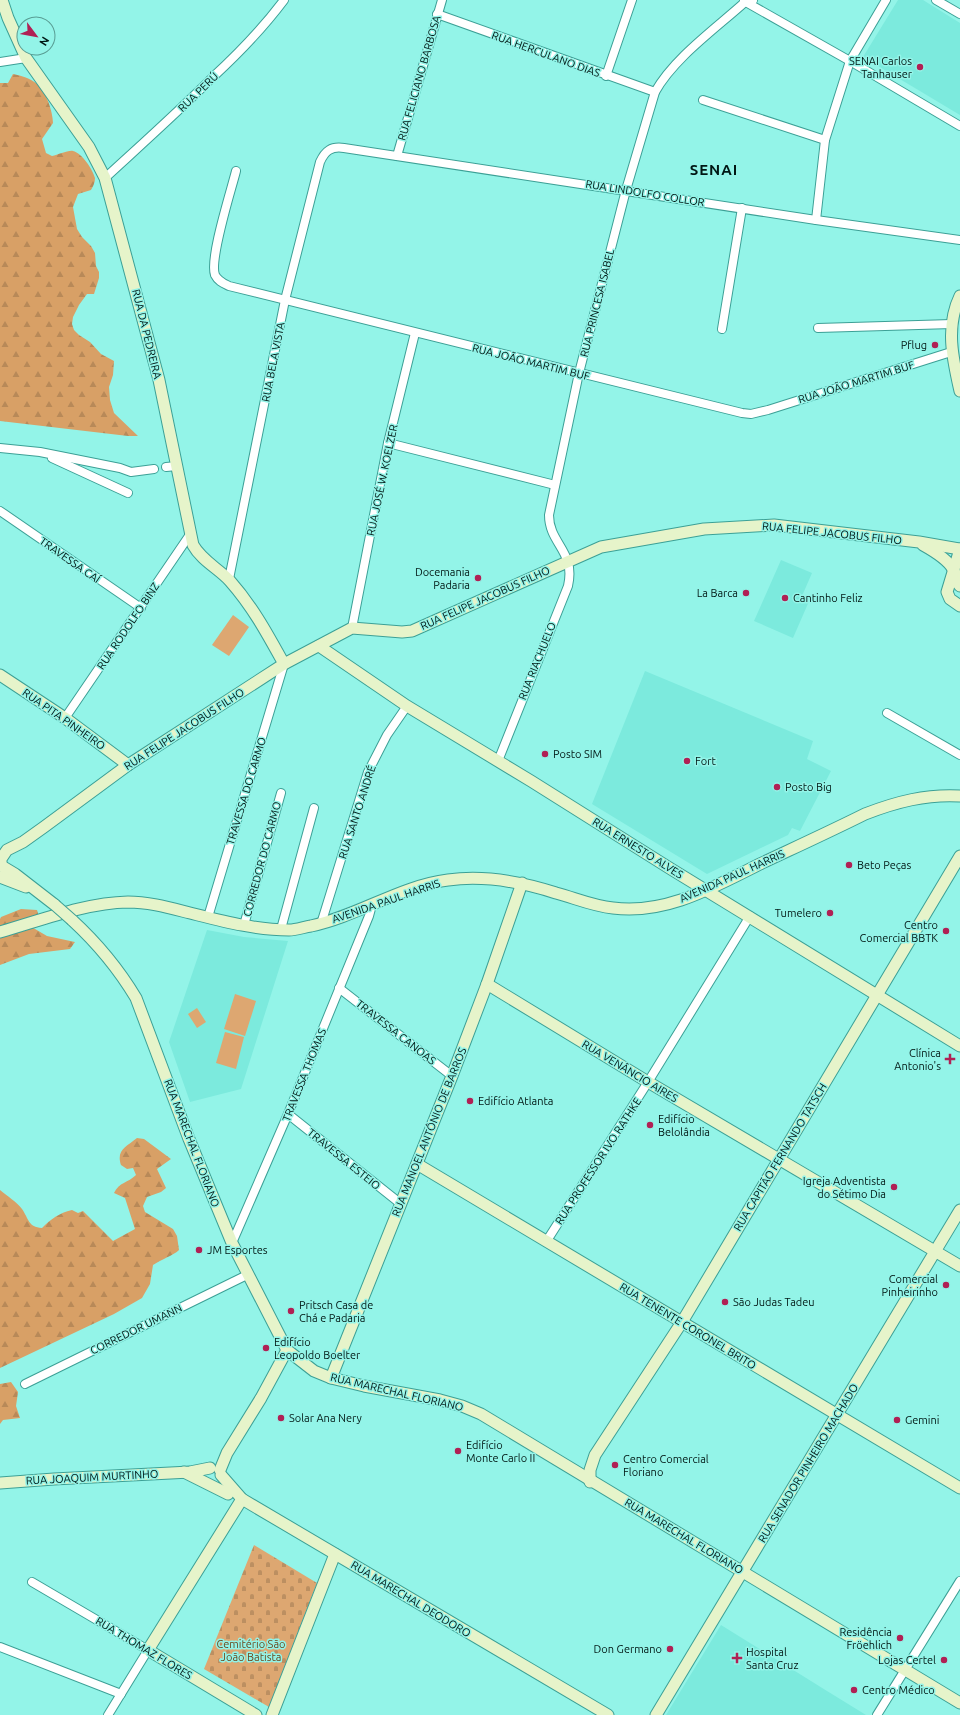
<svg xmlns="http://www.w3.org/2000/svg" width="960" height="1715" viewBox="0 0 960 1715" font-family="Ubuntu,sans-serif">
  <defs>
    <pattern id="forest-firs" width="22" height="20" patternUnits="userSpaceOnUse"><rect width="22" height="20" fill="#d8a066"/><path d="M5 1l3.5 6h-7zM16 11l3.5 6h-7z" fill="#b88958"/></pattern>
    <pattern id="cemetery-stones" width="16" height="16" patternUnits="userSpaceOnUse"><rect width="16" height="16" fill="#dda771"/><path d="M2 7V4a2 2 0 0 1 4 0v3zM10 15v-3a2 2 0 0 1 4 0v3z" fill="#bc8f61"/></pattern>
  </defs>
  <rect width="100%" height="100%" fill="#93f4e8"/>
  <!-- built -->
  <g fill="#7ceadd">
    <polygon points="898,0 923,0 960,23 960,115 863,57"/>
    <polygon points="781,560 812,573 802,596 810,599 793,638 754,621"/>
    <polygon points="645,671 813,741 807,759 831,771 800,831 792,828 788,835 707,874 592,804"/>
    <polygon points="207,930 244,937 288,941 241,1089 190,1102 169,1042"/>
    <polygon points="721,1625 827,1691 866,1715 666,1715"/>
  </g>
  <!-- forest -->
  <g fill="url(#forest-firs)">
    <path d="M13,74C22,76 30,78 37,84C46,91 53,112 53,123L42,139L46,153L52,156C58,155 68,150 73,151C82,153 93,170 95,178C95,183 93,186 91,190L78,194L73,207L77,229L82,237L91,246L95,253L96,266L99,272V278L94,294H87L79,305L73,317L72,324L74,330L79,335L90,342L101,354L114,361L113,375L109,387L110,400L114,413L138,436H128L0,421V83H8Z"/>
    <polygon points="21,909 37,910 39,917 30,926 47,936 75,942 70,949 29,954 0,965 0,919 1,917"/>
    <path d="M137,1138L144,1139L171,1159L157,1169L166,1188L161,1192L147,1197L143,1206L145,1212L173,1229L177,1236L179,1250C174,1255 160,1260 153,1265L150,1284L142,1298L114,1314L0,1368V1190C7,1196 17,1202 22,1209C29,1219 28,1227 42,1228C51,1219 59,1213 72,1210L78,1213L83,1211L113,1241L135,1229L125,1198L114,1193C119,1182 128,1183 136,1175L133,1168L127,1169L121,1165C116,1150 126,1147 137,1138Z"/>
    <polygon points="11,1382 18,1392 16,1406 20,1418 3,1420 0,1424 0,1384"/>
  </g>
  <!-- cemetery -->
  <polygon fill="url(#cemetery-stones)" points="254,1545 317,1583 269,1707 204,1669"/>
  <!-- green -->
  <g fill="#dda771">
    <polygon points="233,615 249,627 229,656 212,645"/>
    <polygon points="235,994 256,1001 245,1036 224,1029"/>
    <polygon points="197,1008 206,1022 197,1028 188,1014"/>
    <polygon points="225,1032 244,1037 236,1069 216,1063"/>
  </g>
  <g fill="none" stroke-linecap="round" stroke-linejoin="round">
    <!-- street casing -->
    <g stroke="#3ca096" stroke-width="10">
      <g id="street">
        <polyline points="936,0 960,14"/>
        <polyline points="744,1 850,61 960,126"/>
        <polyline points="437,14 655,92"/>
        <polyline points="0,62 26,58"/>
        <polyline points="606,76 632,0"/>
        <polyline points="703,100 825,140"/>
        <polyline points="397,156 442,0"/>
        <path d="M236,171C231,191 209,259 215,275C218,281 223,283 229,286L742,413L751,414L768,410L951,352"/>
        <path d="M105,178C142,144 179,111 214,76C240,52 263,28 284,0"/>
        <polyline points="816,220 825,140 850,61 886,0"/>
        <polyline points="818,328 952,324"/>
        <polyline points="722,329 742,208"/>
        <polyline points="388,443 555,485"/>
        <polyline points="0,448 40,452 120,468 131,472 154,469"/>
        <polyline points="52,458 128,493"/>
        <polyline points="166,467 177,466"/>
        <polyline points="0,511 141,608"/>
        <path d="M229,579L285,300L320,162C325,151 331,146 344,148L816,220L960,240"/>
        <polyline points="352,628 388,443 415,333"/>
        <polyline points="887,713 960,755"/>
        <polyline points="65,718 191,533"/>
        <path d="M498,761L568,586C576,551 549,544 549,515L579,373L626,190L655,92C674,58 715,29 745,2L753,0"/>
        <polyline points="208,917 284,664"/>
        <polyline points="321,924 368,772 387,735 407,706"/>
        <polyline points="244,925 281,793"/>
        <polyline points="281,929 314,808"/>
        <polyline points="339,988 452,1076"/>
        <polyline points="288,1114 401,1204"/>
        <polyline points="546,1242 648,1082 750,916"/>
        <polyline points="232,1243 288,1114 369,916 372,905"/>
        <polyline points="25,1384 247,1275"/>
        <polyline points="32,1582 148,1650 108,1715"/>
        <polyline points="0,1647 121,1694"/>
        <polyline points="877,1715 960,1581"/>
      </g>
    </g>
    <!-- secondary casing -->
    <g stroke="#3ca096" stroke-width="13">
      <g id="secondary">
        <path d="M2,0L8,18L26,58L89,147L105,178L159,380L193,545C202,561 218,568 230,581C253,607 268,635 284,664"/>
        <path d="M960,296C945,327 953,360 960,391"/>
        <path d="M923,545C932,550 948,560 953,569C957,574 955,581 960,586"/>
        <polyline points="960,549 947,592 950,599 960,606"/>
        <polyline points="319,646 407,706 531,781 671,869 960,1046"/>
        <polyline points="0,675 65,718 128,765"/>
        <polyline points="0,865 15,874 55,905"/>
        <polyline points="1,866 1,859 7,850 23,842 44,827 128,765 284,664 352,628 402,632 412,631 601,547 704,529 774,525 919,542 960,549"/>
        <polyline points="0,877 26,887"/>
        <path d="M72,920C97,943 118,968 136,998L189,1139L232,1243L287,1350L314,1371L331,1378L364,1386L440,1400L462,1406L481,1414L960,1703"/>
        <path d="M0,932C42,920 85,903 128,902C149,902 170,908 190,913C222,921 255,930 289,930C296,930 304,927 311,926C358,916 400,886 448,880C484,875 522,882 556,893C575,898 593,906 613,908C667,915 715,886 762,863C796,847 831,831 865,814C896,802 926,794 960,796"/>
        <polyline points="487,984 648,1082 960,1266"/>
        <polyline points="417,1164 960,1488"/>
        <polyline points="331,1378 452,1076 487,984 522,883"/>
        <polyline points="220,1470 227,1453 261,1398 287,1350"/>
        <polyline points="184,1472 228,1494"/>
        <polyline points="221,1475 242,1499 608,1715"/>
        <polyline points="590,1482 590,1470 595,1455 682,1322 960,856"/>
        <polyline points="0,1483 54,1479 190,1472 210,1468"/>
        <polyline points="242,1499 148,1650 256,1715"/>
        <polyline points="272,1715 335,1554"/>
        <polyline points="656,1715 960,1210"/>
      </g>
    </g>
    <!-- street -->
    <use href="#street" stroke="#fff" stroke-width="8"/>
    <!-- secondary -->
    <use href="#secondary" stroke="#e6f4ca" stroke-width="11"/>
    <!-- secondary-bridge casing -->
    <g stroke="#3ca096" stroke-width="13" stroke-linecap="butt">
      <polyline id="secondary-bridge" points="55,905 72,920"/>
    </g>
    <!-- secondary-bridge -->
    <use href="#secondary-bridge" stroke="#e6f4ca" stroke-width="11"/>
  </g>
  <!-- markers -->
  <g fill="#b02054" stroke="#93f4e8" stroke-width="1.5">
    <circle cx="920" cy="67" r="4"/>
    <circle cx="935" cy="345" r="4"/>
    <circle cx="478" cy="578" r="4"/>
    <circle cx="746" cy="593" r="4"/>
    <circle cx="785" cy="598" r="4"/>
    <circle cx="545" cy="754" r="4"/>
    <circle cx="687" cy="761" r="4"/>
    <circle cx="777" cy="787" r="4"/>
    <circle cx="849" cy="865" r="4"/>
    <circle cx="830" cy="913" r="4"/>
    <circle cx="946" cy="931" r="4"/>
    <path d="M948 1053h4v4h4v4h-4v4h-4v-4h-4v-4h4z"/>
    <circle cx="470" cy="1101" r="4"/>
    <circle cx="650" cy="1125" r="4"/>
    <circle cx="894" cy="1187" r="4"/>
    <circle cx="199" cy="1250" r="4"/>
    <circle cx="946" cy="1285" r="4"/>
    <circle cx="725" cy="1302" r="4"/>
    <circle cx="291" cy="1311" r="4"/>
    <circle cx="266" cy="1348" r="4"/>
    <circle cx="281" cy="1418" r="4"/>
    <circle cx="897" cy="1420" r="4"/>
    <circle cx="458" cy="1451" r="4"/>
    <circle cx="615" cy="1465" r="4"/>
    <circle cx="900" cy="1638" r="4"/>
    <circle cx="670" cy="1649" r="4"/>
    <path d="M735 1652h4v4h4v4h-4v4h-4v-4h-4v-4h4z"/>
    <circle cx="944" cy="1660" r="4"/>
    <circle cx="854" cy="1690" r="4"/>
  </g>
  <g text-anchor="middle" stroke-width="3" stroke-linejoin="round" paint-order="stroke">
    <!-- street labels -->
    <g font-size="11" fill="#001714" stroke="#93f4e8">
      <text transform="translate(546 54) rotate(20)" y="4">RUA HERCULANO DIAS</text>
      <text transform="translate(419 78) rotate(-74)" y="4">RUA FELICIANO BARBOSA</text>
      <text transform="translate(198 92) rotate(-44)" y="4">RUA PERÚ</text>
      <text transform="translate(645 193) rotate(9)" y="4">RUA LINDOLFO COLLOR</text>
      <text transform="translate(597 303) rotate(-76)" y="4">RUA PRINCESA ISABEL</text>
      <text transform="translate(147 334) rotate(76)" y="4">RUA DA PEDREIRA</text>
      <text transform="translate(273 362) rotate(-79)" y="4">RUA BELA VISTA</text>
      <text transform="translate(531 362) rotate(14)" y="4">RUA JOÃO MARTIM BUF</text>
      <text transform="translate(856 382) rotate(-17)" y="4">RUA JOÃO MARTIM BUF</text>
      <text transform="translate(382 480) rotate(-78)" y="4">RUA JOSÉ W. KOELZER</text>
      <text transform="translate(832 533) rotate(6)" y="4">RUA FELIPE JACOBUS FILHO</text>
      <text transform="translate(70 560) rotate(35)" y="4">TRAVESSA CAÍ</text>
      <text transform="translate(485 598) rotate(-24)" y="4">RUA FELIPE JACOBUS FILHO</text>
      <text transform="translate(128 626) rotate(-56)" y="4">RUA RODOLFO BINZ</text>
      <text transform="translate(537 661) rotate(-68)" y="4">RUA RIACHUELO</text>
      <text transform="translate(64 719) rotate(35)" y="4">RUA PITA PINHEIRO</text>
      <text transform="translate(184 729) rotate(-33)" y="4">RUA FELIPE JACOBUS FILHO</text>
      <text transform="translate(246 791) rotate(-73)" y="4">TRAVESSA DO CARMO</text>
      <text transform="translate(357 812) rotate(-72)" y="4">RUA SANTO ANDRÉ</text>
      <text transform="translate(638 848) rotate(32)" y="4">RUA ERNESTO ALVES</text>
      <text transform="translate(262 859) rotate(-75)" y="4">CORREDOR DO CARMO</text>
      <text transform="translate(732 876) rotate(-24)" y="4">AVENIDA PAUL HARRIS</text>
      <text transform="translate(386 901) rotate(-19)" y="4">AVENIDA PAUL HARRIS</text>
      <text transform="translate(396 1032) rotate(38)" y="4">TRAVESSA CANOAS</text>
      <text transform="translate(630 1071) rotate(31)" y="4">RUA VENÂNCIO AIRES</text>
      <text transform="translate(304 1075) rotate(-68)" y="4">TRAVESSA THOMAS</text>
      <text transform="translate(429 1132) rotate(-68)" y="4">RUA MANOEL ANTÔNIO DE BARROS</text>
      <text transform="translate(192 1143) rotate(69)" y="4">RUA MARECHAL FLORIANO</text>
      <text transform="translate(780 1157) rotate(-59)" y="4">RUA CAPITÃO FERNANDO TATSCH</text>
      <text transform="translate(344 1159) rotate(39)" y="4">TRAVESSA ESTEIO</text>
      <text transform="translate(598 1161) rotate(-57)" y="4">RUA PROFESSOR IVO RATHKE</text>
      <text transform="translate(688 1326) rotate(31)" y="4">RUA TENENTE CORONEL BRITO</text>
      <text transform="translate(136 1329) rotate(-26)" y="4">CORREDOR UMANN</text>
      <text transform="translate(397 1392) rotate(13)" y="4">RUA MARECHAL FLORIANO</text>
      <text transform="translate(808 1463) rotate(-59)" y="4">RUA SENADOR PINHEIRO MACHADO</text>
      <text transform="translate(92 1477) rotate(-3)" y="4">RUA JOAQUIM MURTINHO</text>
      <text transform="translate(684 1536) rotate(31)" y="4">RUA MARECHAL FLORIANO</text>
      <text transform="translate(411 1599) rotate(31)" y="4">RUA MARECHAL DEODORO</text>
      <text transform="translate(144 1648) rotate(31)" y="4">RUA THOMAZ FLORES</text>
    </g>
    <!-- poi labels -->
    <g font-size="11" fill="#001714" stroke="#93f4e8" text-anchor="start">
      <text x="912" y="65" text-anchor="end">SENAI Carlos<tspan x="912" dy="13">Tanhauser</tspan></text>
      <text x="927" y="349" text-anchor="end">Pflug</text>
      <text x="470" y="576" text-anchor="end">Docemania<tspan x="470" dy="13">Padaria</tspan></text>
      <text x="738" y="597" text-anchor="end">La Barca</text>
      <text x="793" y="602">Cantinho Feliz</text>
      <text x="553" y="758">Posto SIM</text>
      <text x="695" y="765">Fort</text>
      <text x="785" y="791">Posto Big</text>
      <text x="857" y="869">Beto Peças</text>
      <text x="822" y="917" text-anchor="end">Tumelero</text>
      <text x="938" y="929" text-anchor="end">Centro<tspan x="938" dy="13">Comercial BBTK</tspan></text>
      <text x="941" y="1057" text-anchor="end">Clínica<tspan x="941" dy="13">Antonio's</tspan></text>
      <text x="478" y="1105">Edifício Atlanta</text>
      <text x="658" y="1123">Edifício<tspan x="658" dy="13">Belolândia</tspan></text>
      <text x="886" y="1185" text-anchor="end">Igreja Adventista<tspan x="886" dy="13">do Sétimo Dia</tspan></text>
      <text x="207" y="1254">JM Esportes</text>
      <text x="938" y="1283" text-anchor="end">Comercial<tspan x="938" dy="13">Pinheirinho</tspan></text>
      <text x="733" y="1306">São Judas Tadeu</text>
      <text x="299" y="1309">Pritsch Casa de<tspan x="299" dy="13">Chá e Padaria</tspan></text>
      <text x="274" y="1346">Edifício<tspan x="274" dy="13">Leopoldo Boelter</tspan></text>
      <text x="289" y="1422">Solar Ana Nery</text>
      <text x="905" y="1424">Gemini</text>
      <text x="466" y="1449">Edifício<tspan x="466" dy="13">Monte Carlo II</tspan></text>
      <text x="623" y="1463">Centro Comercial<tspan x="623" dy="13">Floriano</tspan></text>
      <text x="892" y="1636" text-anchor="end">Residência<tspan x="892" dy="13">Fröehlich</tspan></text>
      <text x="662" y="1653" text-anchor="end">Don Germano</text>
      <text x="746" y="1656">Hospital<tspan x="746" dy="13">Santa Cruz</tspan></text>
      <text x="936" y="1664" text-anchor="end">Lojas Certel</text>
      <text x="862" y="1694">Centro Médico</text>
    </g>
    <!-- park labels -->
    <g font-size="11" fill="#6e481d" stroke="#93f4e8">
      <text x="251" y="1648">Cemitério São<tspan x="251" dy="13">João Batista</tspan></text>
    </g>
    <!-- district labels -->
    <g font-size="15" font-weight="bold" letter-spacing="1" fill="#001714" stroke="#93f4e8">
      <text x="714" y="175">SENAI</text>
    </g>
  </g>
  <!-- north arrow -->
  <g transform="translate(36 36) rotate(122)"><circle r="19" fill="#93f4e8" stroke="#589c93"/>
  <path d="M0-3L7 15L0 10L-7 15Z" fill="#b02054"/>
  <text y="-6" font-size="11" font-weight="bold" text-anchor="middle" fill="#001714">N</text>
  </g>
</svg>
